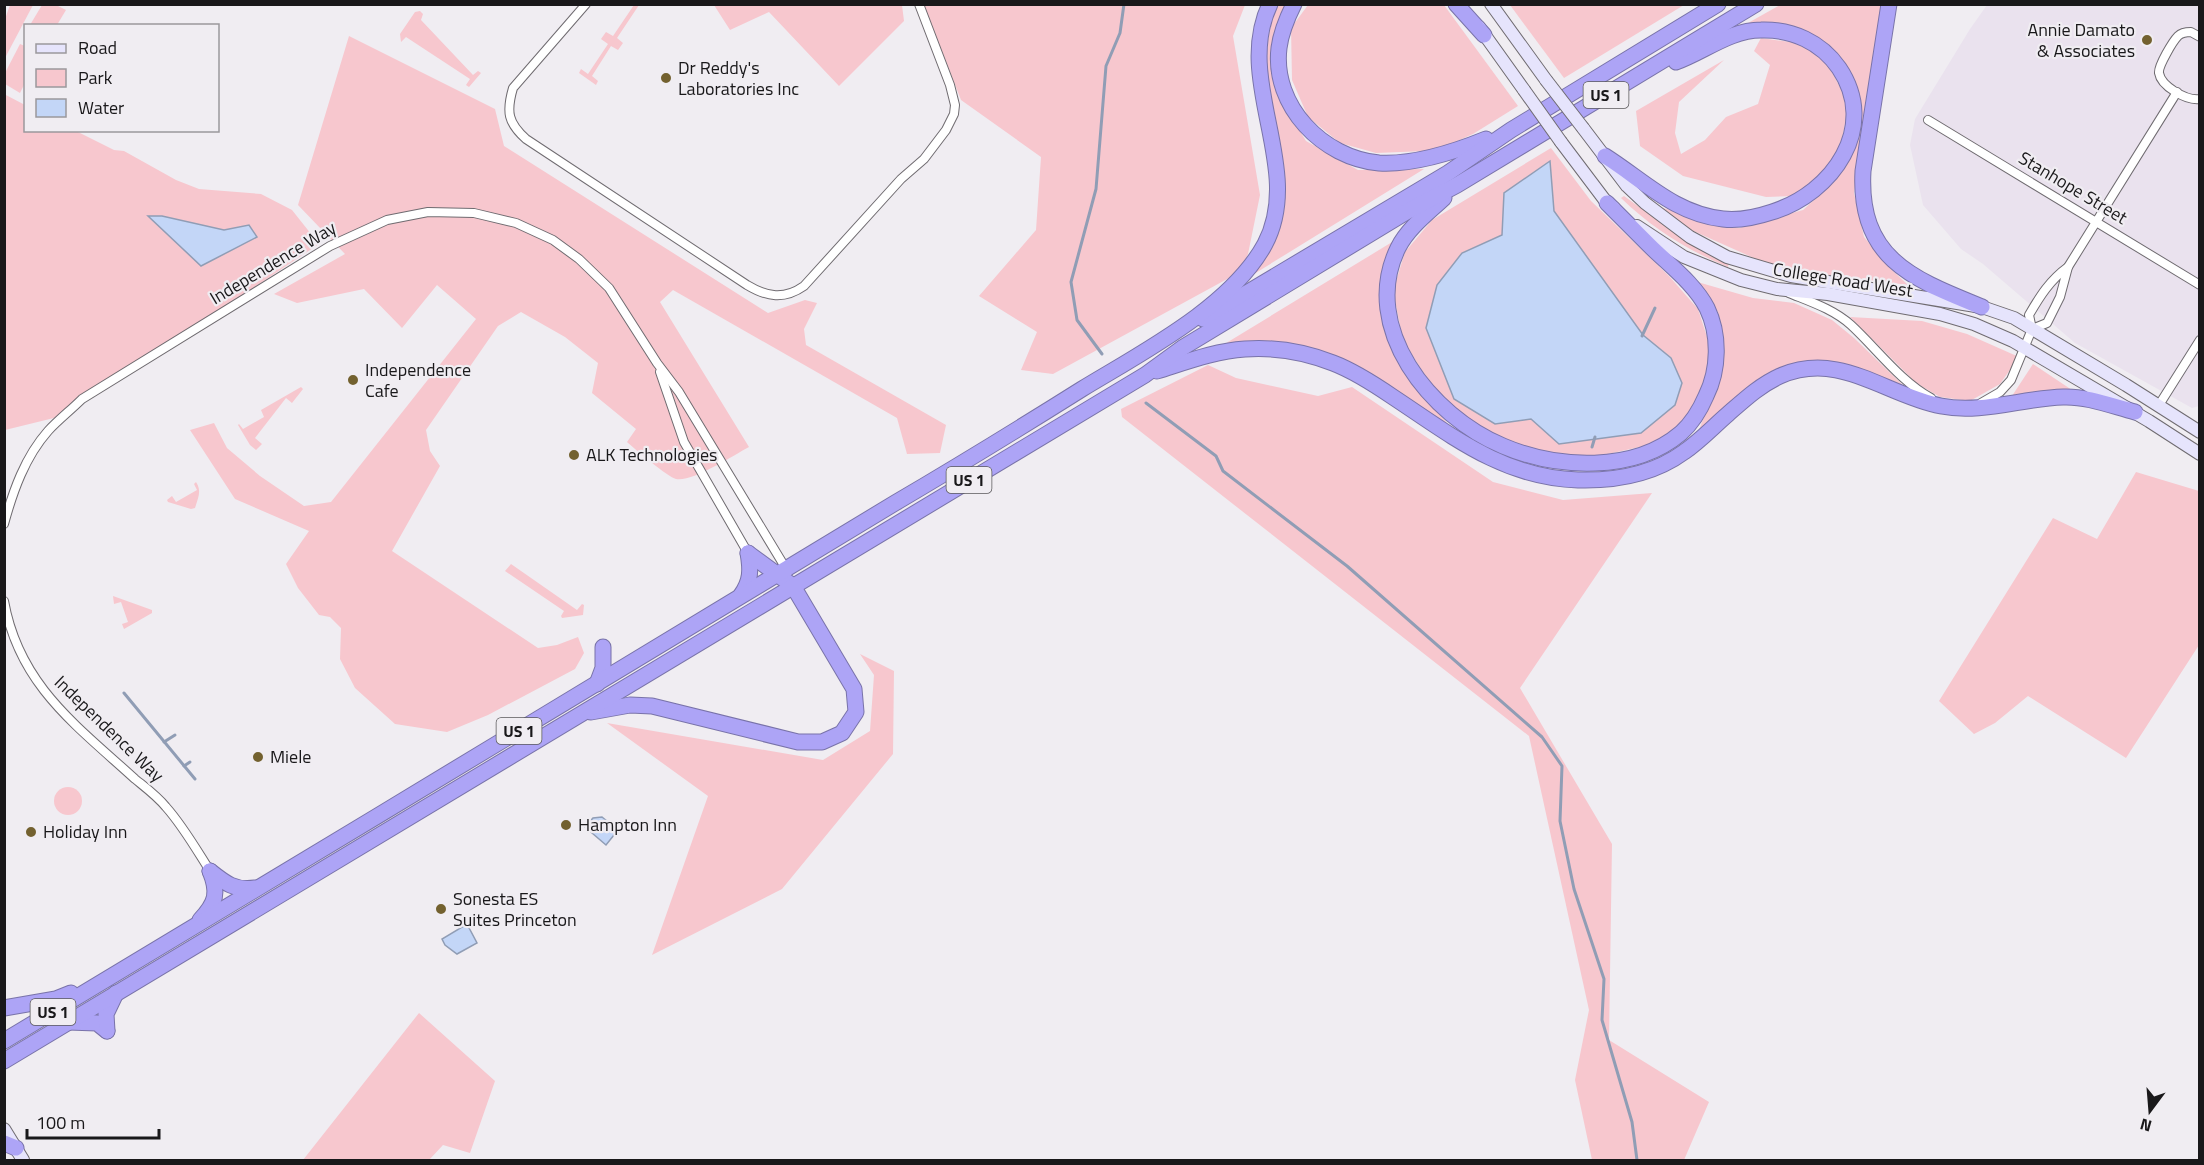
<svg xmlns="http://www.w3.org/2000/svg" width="2204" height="1165" viewBox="0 0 2204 1165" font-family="'Titillium Web',sans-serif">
  <rect width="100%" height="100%" fill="#f0edf2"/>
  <!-- built -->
  <polygon fill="#eae2ee" points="2058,4 2199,5 2199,406 2192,408 2075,343 1983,264 1961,249 1923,205 1910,145 1915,119 1970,29 1987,5"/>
  <!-- green -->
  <g fill="#f7c7ce" fill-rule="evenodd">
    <polygon points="10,5 33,5 5,58 5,19"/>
    <polygon points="42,5 56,5 66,10 57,25 30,25"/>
    <polygon points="634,5 639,5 617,38 623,43 618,50 611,46 592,76 598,81 596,85 579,73 581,69 588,74 608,44 601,39 606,32 613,36"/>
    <polygon points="714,5 902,5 904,21 839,86 769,12 730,30"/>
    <polygon points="924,5 1245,5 1233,36 1260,195 1248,254 1240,272 1053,374 1021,370 1037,332 979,296 1036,230 1041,157 961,100"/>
    <path d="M1278,5H1286L1283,103L1306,141L1358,170L1424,169L1254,274C1264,255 1283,222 1283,201C1283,191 1280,179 1279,169C1272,116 1255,54 1278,5Z"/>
    <polygon points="1308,5 1444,5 1518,106 1473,134 1453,143 1426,151 1376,153 1340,143 1308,117 1292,80 1291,28"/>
    <polygon points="1510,5 1684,5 1564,78"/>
    <polygon points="1780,5 1885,5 1854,193 1864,237 1891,269 1908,285 1776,268 1680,225 1655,206 1739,228 1803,210 1835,181 1853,153 1859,126 1857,95 1801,31 1748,23"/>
    <polygon points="420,11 423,14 421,20 473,75 478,71 481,73 469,87 466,85 470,79 406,37 401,42 400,34 415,12"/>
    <path d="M349,36L495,109L504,146L768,313L805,300L817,303L804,329L806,345L946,425L940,453L907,454L897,418L673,290L660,302L749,447C732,456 693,482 676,479C668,477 636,450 627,442L636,429L592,393L598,363L565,337L521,312L498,326L426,430L430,451L440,466L392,551L538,648L557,645L578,637L584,653L575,669L488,715L447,732L395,724L355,688L340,659L341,628L330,617L319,615L298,588L286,564L309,531L235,499L190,430L214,423L227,448L260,476L304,506L331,502L476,319L437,285L402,328L364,289L297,303L274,294L345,254L298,205Z"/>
    <polygon points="1761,38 1797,43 1825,59 1849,104 1838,159 1797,196 1766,197 1683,176 1640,146 1636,111 1724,60 1679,102 1675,133 1681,154 1705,140 1726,117 1758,104 1770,65 1754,51"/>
    <polygon points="20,44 25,46 25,83 20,93 5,84 5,73"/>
    <polygon points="4,94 25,105 26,130 76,131 114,150 124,151 176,180 199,189 261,194 292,210 319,244 62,416 5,430"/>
    <path d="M1551,148L1591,201L1669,276L1698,309L1709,343L1710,369L1699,405L1666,441L1586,459L1505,445L1445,406L1403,341L1393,291L1405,252L1432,220ZM1550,161L1553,211L1643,335L1672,358L1641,433L1559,444L1531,419L1495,424L1426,328L1437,285L1462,253L1502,235Z"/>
    <path d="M1624,196L1682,238L1729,263L1728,267C1687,250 1653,229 1621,198Z"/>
    <polygon points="1402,236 1382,299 1388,339 1412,382 1458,436 1348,364 1218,348"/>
    <polygon points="1694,281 1753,298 1794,303 1832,320 1854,338 1909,391 1796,364 1699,430 1724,363 1718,312"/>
    <polygon points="1850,317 1922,321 1967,334 2019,357 2000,384 1970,401 1940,397 1916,383"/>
    <polygon points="2033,364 2078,394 2010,399"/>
    <polygon points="1208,365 1236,378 1318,396 1352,387 1493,482 1563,500 1652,493 1520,688 1612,844 1609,1040 1709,1102 1684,1160 1592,1160 1575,1080 1589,1010 1529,736 1122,417 1121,409"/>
    <polygon points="301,387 303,389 292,403 286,398 255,438 262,444 256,450 250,445 238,425 239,424 243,429 264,417 261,410"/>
    <polygon points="2136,472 2199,491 2199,645 2126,758 2028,696 1995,723 1974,734 1939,701 2053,518 2097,539"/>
    <path d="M196,482C202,491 198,498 195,508L191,509L168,502L167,500L172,496L176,502L197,490L194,484Z"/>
    <polygon points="511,564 577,610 582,604 584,605 583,615 562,618 561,616 564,611 505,571"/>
    <polygon points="113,596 152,610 152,613 124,629 122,624 128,622 121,602 114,604"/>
    <polygon points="860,654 894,671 893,754 782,889 652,955 708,796 607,723 823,760 870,731 874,675"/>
    <circle cx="68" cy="801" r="14"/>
    <polygon points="419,1013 495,1081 470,1153 443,1145 429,1160 303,1160"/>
  </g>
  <!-- water -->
  <g fill="#c3d6f7" stroke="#909db5" stroke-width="1.5">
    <polygon points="1550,161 1554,211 1643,335 1671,358 1682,383 1675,405 1641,433 1559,444 1531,419 1495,424 1454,399 1426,328 1437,285 1462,253 1502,235 1504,193"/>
    <polygon points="148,216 162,216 224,230 249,225 257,237 201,266"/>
    <polygon points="602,817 618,830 606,845 585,827 593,818"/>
    <polygon points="467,924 477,943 457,954 445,945 442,939"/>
  </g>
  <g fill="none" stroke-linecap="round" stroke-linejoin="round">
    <!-- stream -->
    <g stroke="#909db5" stroke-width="3">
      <polyline points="1642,336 1655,308"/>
      <polyline points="1102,354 1077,320 1071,282 1096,189 1106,66 1120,33 1124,4"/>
      <polyline points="1146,403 1216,456 1223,471 1347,566 1542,737 1562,766 1560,821 1574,889 1604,979 1602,1020 1632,1122 1637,1160"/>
      <polyline points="1592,447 1595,437"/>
      <polyline points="124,693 195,779"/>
      <polyline points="164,742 175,735"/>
      <polyline points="184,766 190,762"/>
    </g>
    <!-- street casing -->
    <g stroke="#6f6b70" stroke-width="10">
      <g id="street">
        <path d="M586,4L513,88C506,112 508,123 526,139L747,285C767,297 784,300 804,286L901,179L924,159L946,130L954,114L955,105L950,85L919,4"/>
        <path d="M2200,37L2191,32C2187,32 2181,33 2178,36C2173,41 2158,66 2159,73C2161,86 2186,101 2200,99"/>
        <polyline points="1928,120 2200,285"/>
        <path d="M1789,293C1811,302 1833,309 1851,325C1877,349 1900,381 1931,398"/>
        <polyline points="2032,329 2047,323 2060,297 2068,267 2177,92"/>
        <polyline points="660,372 684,442 748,553"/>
        <path d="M1981,403L2000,392L2011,380L2032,329L2029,315C2040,296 2050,280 2068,267"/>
        <polyline points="2159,405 2200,340"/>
        <path d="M4,524C13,491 25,457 48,431C58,420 71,410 82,399L330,246L387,220L428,212L474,213L516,223L553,240L579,259L609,288L657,363L679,392L788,572"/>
        <path d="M4,601C19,685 76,725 135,779C146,788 157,796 166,807C183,826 196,849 210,871"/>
      </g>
    </g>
    <!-- secondary casing -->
    <g stroke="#6f6b70" stroke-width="14">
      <g id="secondary">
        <polyline points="1491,4 1546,80"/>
        <polyline points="1479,27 1524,90"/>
        <polyline points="1583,128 1627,186 1645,203 1690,237 1727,257 1791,276 1982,307 2014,318 2126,385 2200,432"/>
        <polyline points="1561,142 1607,203 1614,208"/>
        <polyline points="1637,226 1684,257 1741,280 1777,289 1828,294 1940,314 1974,324 2013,341 2149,421 2200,454"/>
        <polyline points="4,1129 23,1160"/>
      </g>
    </g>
    <!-- highway casing -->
    <g stroke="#7973a9" stroke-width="17">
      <g id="highway">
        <path d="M1294,4C1287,18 1281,32 1279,48C1272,106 1323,158 1379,163C1414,165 1454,152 1486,139"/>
        <polyline points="1456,4 1484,35"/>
        <path d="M1889,4L1863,171C1858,259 1913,279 1982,307"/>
        <path d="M1605,156C1643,180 1675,214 1723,219C1740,221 1757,217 1772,212C1833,193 1879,127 1839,68C1821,42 1792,29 1761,30C1730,30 1704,52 1676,62"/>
        <path d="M1444,198C1428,213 1408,228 1398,248C1359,328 1431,416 1503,446C1557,469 1634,473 1681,433C1692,423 1700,410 1706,396C1719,370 1720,335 1707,308C1694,283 1669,265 1649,245C1635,231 1621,217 1607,203"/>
        <polyline points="1203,319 1448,173 1511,130 1718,4"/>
        <path d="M1157,371C1186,362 1215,351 1245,349C1274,347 1305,352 1333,363C1354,371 1374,384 1393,397C1452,436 1504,478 1578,480C1615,481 1654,474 1684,452C1700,441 1714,426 1728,414C1744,400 1760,385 1780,376C1840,350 1885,395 1941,406C1981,414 2023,398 2063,397C2087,396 2112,406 2135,412"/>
        <path d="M741,595C751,581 751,570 748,553"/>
        <polyline points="597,684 603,668 603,647"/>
        <polyline points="591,712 630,705 652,706 798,742 822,742 842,733 856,712 854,689 793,586 748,553"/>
        <path d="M210,871C225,883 235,891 255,888"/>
        <path d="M200,920C216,903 219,893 210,871"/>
        <polyline points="4,1008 56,999 71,993"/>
        <polyline points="68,1022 97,1023 107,1031"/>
        <polyline points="107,1031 106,1014 116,993"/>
        <path d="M4,1041C301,862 599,683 895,503C958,466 1020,428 1082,389C1141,353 1231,307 1265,244C1305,168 1233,81 1270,4"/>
        <polyline points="4,1061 1145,375 1182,348 1408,211 1457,185 1756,4"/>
        <polyline points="4,1143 16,1148"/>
      </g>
    </g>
    <!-- street -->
    <use href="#street" stroke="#fff" stroke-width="8"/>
    <!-- secondary -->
    <use href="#secondary" stroke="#e6e4fc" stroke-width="12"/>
    <!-- highway -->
    <use href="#highway" stroke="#ada4f6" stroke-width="15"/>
    <!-- secondary-bridge casing -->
    <g stroke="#6f6b70" stroke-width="14" stroke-linecap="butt">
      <g id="secondary-bridge">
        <polyline points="1546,80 1583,128"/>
        <polyline points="1524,90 1561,142"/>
      </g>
    </g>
    <!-- secondary-bridge -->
    <use href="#secondary-bridge" stroke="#e6e4fc" stroke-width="12"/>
  </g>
  <!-- markers -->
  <g fill="#73612f" stroke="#f0edf2" stroke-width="2">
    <circle cx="2147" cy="40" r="6"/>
    <circle cx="666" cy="78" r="6"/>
    <circle cx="353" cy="380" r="6"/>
    <circle cx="574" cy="455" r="6"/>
    <circle cx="258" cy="757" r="6"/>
    <circle cx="566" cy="825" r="6"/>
    <circle cx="31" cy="832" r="6"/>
    <circle cx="441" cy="909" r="6"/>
  </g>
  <g text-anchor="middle" stroke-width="4.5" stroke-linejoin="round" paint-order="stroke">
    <!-- shield labels -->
    <g fill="#f0edf2" stroke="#5a585b" stroke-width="1.5">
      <rect x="1583.5" y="82" width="45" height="26" rx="4.5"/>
      <rect x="946.5" y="467" width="45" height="26" rx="4.5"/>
      <rect x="496.5" y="718" width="45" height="26" rx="4.5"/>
      <rect x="30.5" y="999" width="45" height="26" rx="4.5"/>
    </g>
    <g font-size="16" font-weight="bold" fill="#19181a">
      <text x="1606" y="101">US 1</text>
      <text x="969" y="486">US 1</text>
      <text x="519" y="737">US 1</text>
      <text x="53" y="1018">US 1</text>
    </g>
    <!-- poi labels -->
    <g font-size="18" fill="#19181a" stroke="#f0edf2" text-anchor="start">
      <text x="2135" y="36" text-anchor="end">Annie Damato<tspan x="2135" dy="21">&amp; Associates</tspan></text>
      <text x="678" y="74">Dr Reddy's<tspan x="678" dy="21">Laboratories Inc</tspan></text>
      <text x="365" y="376">Independence<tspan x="365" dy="21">Cafe</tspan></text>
      <text x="586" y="461">ALK Technologies</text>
      <text x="270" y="763">Miele</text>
      <text x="578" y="831">Hampton Inn</text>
      <text x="43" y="838">Holiday Inn</text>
      <text x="453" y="905">Sonesta ES<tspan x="453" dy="21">Suites Princeton</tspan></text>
    </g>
    <!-- street labels -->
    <g font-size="18" fill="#19181a" stroke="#f0edf2">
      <text transform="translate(2073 188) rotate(31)" y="6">Stanhope Street</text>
      <text transform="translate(273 263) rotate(-31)" y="6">Independence Way</text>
      <text transform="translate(1843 280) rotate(9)" y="6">College Road West</text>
      <text transform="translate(109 729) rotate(44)" y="6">Independence Way</text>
    </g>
  </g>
  <!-- border -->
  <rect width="2204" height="1165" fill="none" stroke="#19181a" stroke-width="12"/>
  <!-- legend -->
  <rect x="24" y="24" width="195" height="108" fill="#f0edf2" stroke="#9a989c" stroke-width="1.5"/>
  <rect x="36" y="44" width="30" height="9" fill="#e6e4fc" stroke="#9a989c" stroke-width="1.5"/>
  <text x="78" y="54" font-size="18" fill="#19181a">Road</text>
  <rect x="36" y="69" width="30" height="18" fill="#f7c7ce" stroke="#9a989c" stroke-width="1.5"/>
  <text x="78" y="84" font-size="18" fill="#19181a">Park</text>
  <rect x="36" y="99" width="30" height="18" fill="#c3d6f7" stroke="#9a989c" stroke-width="1.5"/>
  <text x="78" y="114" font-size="18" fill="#19181a">Water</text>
  <!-- north arrow -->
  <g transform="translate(2150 1111) rotate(196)" stroke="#f0edf2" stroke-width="4.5" paint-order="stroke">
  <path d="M0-4.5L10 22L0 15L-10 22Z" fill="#19181a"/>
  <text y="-9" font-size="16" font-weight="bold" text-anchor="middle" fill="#19181a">N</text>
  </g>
  <!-- scale -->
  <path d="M27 1129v9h132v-9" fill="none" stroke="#19181a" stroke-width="3"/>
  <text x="36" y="1129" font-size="18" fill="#19181a" stroke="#f0edf2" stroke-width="4.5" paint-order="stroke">100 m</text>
</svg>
